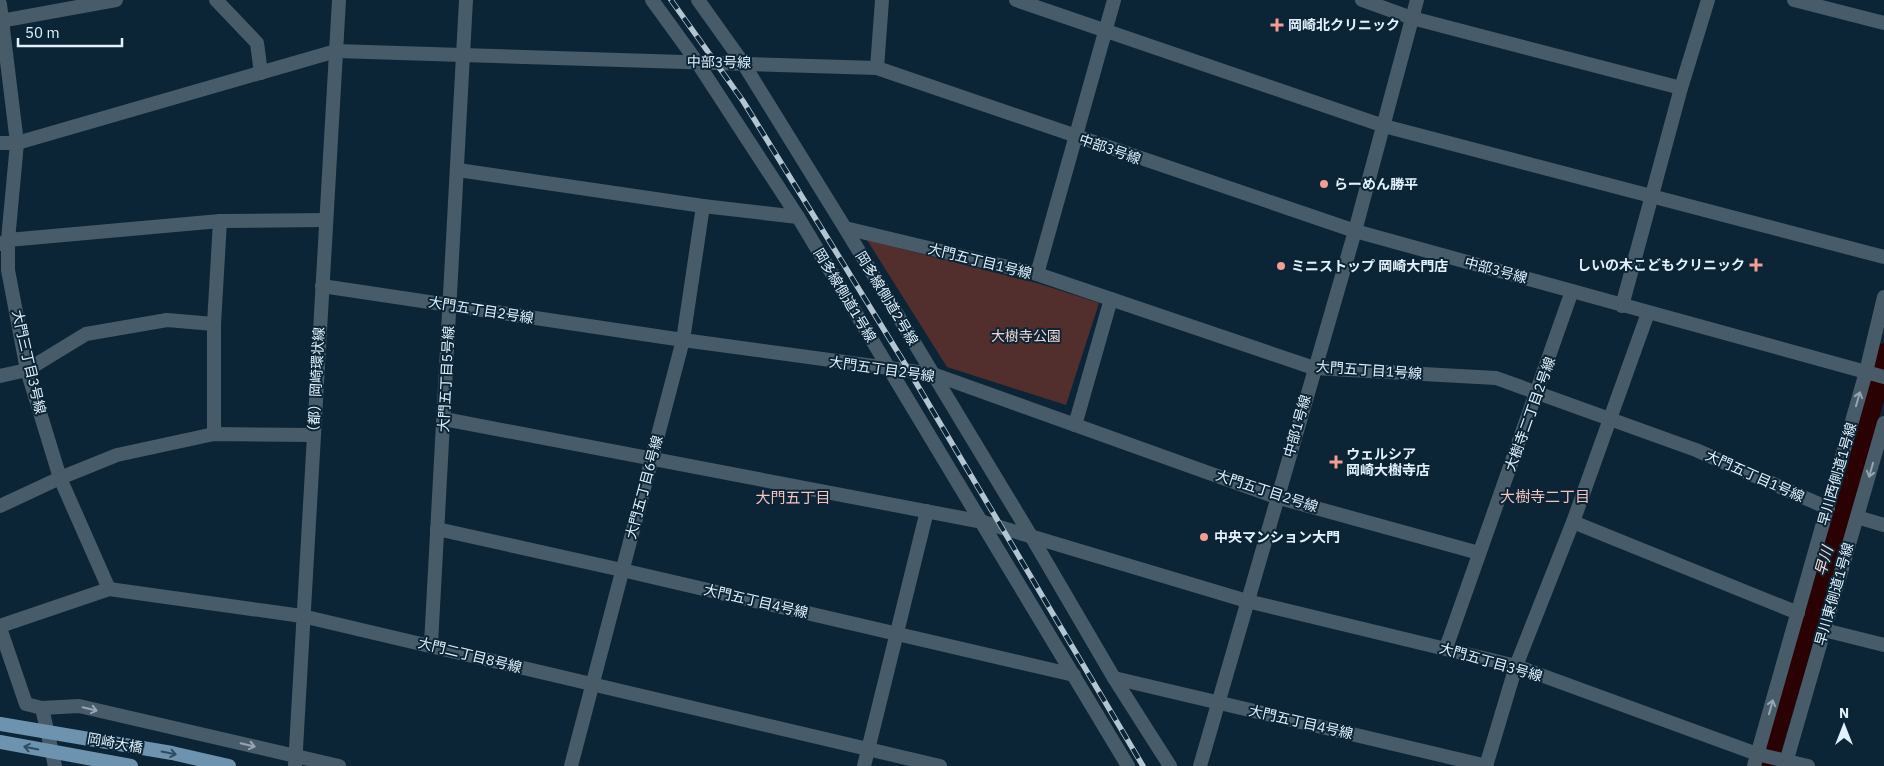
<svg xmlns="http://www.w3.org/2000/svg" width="1884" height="766" viewBox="0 0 1884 766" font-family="'IBM Plex Sans','Noto Sans JP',sans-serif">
  <rect width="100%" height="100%" fill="#0b2536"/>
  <!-- green -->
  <polygon fill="#522f2c" points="867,240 1040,284 1099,303 1066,405 947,367"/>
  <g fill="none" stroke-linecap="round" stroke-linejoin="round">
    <!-- river -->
    <polyline stroke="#2b0203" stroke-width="25" points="1764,766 1884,356"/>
    <!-- minor -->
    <g stroke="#485b68" stroke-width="14">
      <polyline points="216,0 257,43 261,73"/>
      <polyline points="652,0 697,62 798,217 1128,766"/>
      <polyline points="698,0 743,63 845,228 1031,536 1114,678 1170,766"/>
      <polyline points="1016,0 1384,126 1884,257"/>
      <polyline points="1362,0 1412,18 1681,88"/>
      <polyline points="1794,0 1884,23"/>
      <polyline points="0,4 17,143 8,240 8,270 27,370 60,478 109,589"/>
      <polyline points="0,21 116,0"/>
      <polyline points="877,68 882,0"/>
      <polyline points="0,143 17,143 336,51"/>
      <polyline points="458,170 703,206 798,217"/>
      <polyline points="845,228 1037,274 1314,368 1496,378 1696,450 1828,508"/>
      <polyline points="1,244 8,240 220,221 326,220"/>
      <polyline points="1037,274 1114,0"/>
      <polyline points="322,286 683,340 933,374 1276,497 1479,553"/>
      <polyline points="1622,306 1681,88 1708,0"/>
      <polyline points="0,376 27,370 86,334 167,320 214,324"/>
      <polyline points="444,419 983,522 1247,601 1516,666 1757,754 1808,766"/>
      <polyline points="1075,425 1111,299"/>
      <polyline points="214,434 214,324 220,221"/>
      <polyline points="0,506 60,478 117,455 214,434 314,435"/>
      <polyline points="1857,517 1884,525"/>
      <polyline points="1573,522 1798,613"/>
      <polyline points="437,529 622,570 1074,675"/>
      <polyline points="0,626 109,589 302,616 940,766"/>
      <polyline points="0,628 26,704 42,708 79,706 339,766"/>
      <polyline points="1824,630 1884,645"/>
      <polyline points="431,644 466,0"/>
      <polyline points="1446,648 1572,291"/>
      <polyline points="1114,678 1487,766"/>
      <polyline points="42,708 55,766"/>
      <polyline points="571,766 683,340 703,206"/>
      <polyline points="864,766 927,511"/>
      <polyline points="1200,766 1355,231 1417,0"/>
      <polyline points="1486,766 1516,666 1573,522 1648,313"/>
      <polyline points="1754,766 1866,372 1884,297"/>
      <polyline points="1785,766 1884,423"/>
    </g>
    <!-- tertiary -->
    <g stroke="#485b68" stroke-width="14">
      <polyline points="336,51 877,68 1355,231 1884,377"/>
      <polyline points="295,766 339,0"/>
    </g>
    <!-- rail casing -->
    <g stroke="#b4c5d2" stroke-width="5.5">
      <polyline id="rail" points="671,0 743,101 902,359 1143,766"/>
    </g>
    <!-- rail -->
    <use href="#rail" stroke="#0b2536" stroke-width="4" stroke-dasharray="11" stroke-linecap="butt"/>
    <!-- primary-bridge -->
    <g stroke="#6d93af" stroke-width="14">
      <polyline points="0,724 172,753 229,766"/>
      <polyline points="0,742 131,766"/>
    </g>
  </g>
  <!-- one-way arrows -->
  <defs><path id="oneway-shaft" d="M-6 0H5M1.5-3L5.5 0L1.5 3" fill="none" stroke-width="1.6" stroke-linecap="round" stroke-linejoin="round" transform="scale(1.25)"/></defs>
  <g stroke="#95a6b2">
    <use href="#oneway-shaft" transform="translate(1858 399) rotate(-74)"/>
    <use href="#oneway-shaft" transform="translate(1871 470) rotate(106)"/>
    <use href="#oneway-shaft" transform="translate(1771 707) rotate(-74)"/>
    <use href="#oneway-shaft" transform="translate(90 709) rotate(13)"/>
    <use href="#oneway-shaft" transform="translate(248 745) rotate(13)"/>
  </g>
  <g stroke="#2d4c60">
    <use href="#oneway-shaft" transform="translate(31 748) rotate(-169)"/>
    <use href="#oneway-shaft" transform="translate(169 753) rotate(11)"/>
  </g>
  <!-- markers -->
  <g fill="#f59c93" stroke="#0b2536" stroke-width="2">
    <path d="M1274.5 17.5h5v5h5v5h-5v5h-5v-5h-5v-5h5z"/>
    <circle cx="1324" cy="184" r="5"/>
    <path d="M1753.5 257.5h5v5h5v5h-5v5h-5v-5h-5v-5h5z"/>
    <circle cx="1281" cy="266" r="5"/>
    <path d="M1333.5 454.5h5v5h5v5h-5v5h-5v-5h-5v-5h5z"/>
    <circle cx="1204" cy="537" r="5"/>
  </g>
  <g text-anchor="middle" stroke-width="4" stroke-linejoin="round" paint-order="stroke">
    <!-- poi labels -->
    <g font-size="14" font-weight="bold" fill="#e2f1fd" stroke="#0b2536" text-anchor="start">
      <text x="1288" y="30">岡崎北クリニック</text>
      <text x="1334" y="189">らーめん勝平</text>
      <text x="1745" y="270" text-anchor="end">しいの木こどもクリニック</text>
      <text x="1291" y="271">ミニストップ 岡崎大門店</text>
      <text x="1346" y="459">ウェルシア<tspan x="1346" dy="16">岡崎大樹寺店</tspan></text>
      <text x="1214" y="542">中央マンション大門</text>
    </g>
    <!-- street labels -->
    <g font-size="14" fill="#e2f1fd" stroke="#0b2536">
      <text transform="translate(719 62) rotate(1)" y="5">中部3号線</text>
      <text transform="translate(1110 149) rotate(19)" y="5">中部3号線</text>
      <text transform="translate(980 261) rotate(14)" y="5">大門五丁目1号線</text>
      <text transform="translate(1496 270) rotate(15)" y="5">中部3号線</text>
      <text transform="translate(845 295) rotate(59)" y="5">岡多線側道1号線</text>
      <text transform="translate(887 298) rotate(59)" y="5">岡多線側道2号線</text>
      <text transform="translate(481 310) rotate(9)" y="5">大門五丁目2号線</text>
      <text transform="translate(29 362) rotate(77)" y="5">大門三丁目3号線</text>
      <text transform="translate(882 369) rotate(8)" y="5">大門五丁目2号線</text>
      <text transform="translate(1369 370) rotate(4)" y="5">大門五丁目1号線</text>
      <text transform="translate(446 379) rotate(-87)" y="5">大門五丁目5号線</text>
      <text transform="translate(316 383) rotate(-87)" y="5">（都）岡崎環状線</text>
      <text transform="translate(1530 414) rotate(-70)" y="5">大樹寺二丁目2号線</text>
      <text transform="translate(1297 426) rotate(-74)" y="5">中部1号線</text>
      <text transform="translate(1837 474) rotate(-74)" y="5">早川西側道1号線</text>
      <text transform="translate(1755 476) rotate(24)" y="5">大門五丁目1号線</text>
      <text transform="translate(644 487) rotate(-75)" y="5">大門五丁目6号線</text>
      <text transform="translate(1267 491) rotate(18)" y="5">大門五丁目2号線</text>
      <text transform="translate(1834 594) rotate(-74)" y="5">早川東側道1号線</text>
      <text transform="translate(756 601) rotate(13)" y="5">大門五丁目4号線</text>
      <text transform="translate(470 655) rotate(14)" y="5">大門二丁目8号線</text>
      <text transform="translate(1491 662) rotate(16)" y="5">大門五丁目3号線</text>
      <text transform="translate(1301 722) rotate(13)" y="5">大門五丁目4号線</text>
      <text transform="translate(115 743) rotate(10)" y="5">岡崎大橋</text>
    </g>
    <!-- park labels -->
    <g font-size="14" fill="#f6d3cf" stroke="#0b2536">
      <text x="1026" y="341">大樹寺公園</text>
    </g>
    <!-- neighbourhood labels -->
    <g font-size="15" fill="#f8c4be" stroke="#0b2536">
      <text x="1545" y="502">大樹寺二丁目</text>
      <text x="793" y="503">大門五丁目</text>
    </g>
    <!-- water labels -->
    <g font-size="15" font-style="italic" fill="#fcd9d4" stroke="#0b2536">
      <text transform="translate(1824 561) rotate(-74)" y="5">早川</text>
    </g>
  </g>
  <!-- north arrow -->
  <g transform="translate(1844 726)" stroke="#0b2536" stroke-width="4" paint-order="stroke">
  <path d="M0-4L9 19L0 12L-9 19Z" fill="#e2f1fd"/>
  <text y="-8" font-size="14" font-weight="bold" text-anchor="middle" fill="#e2f1fd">N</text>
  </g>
  <!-- scale -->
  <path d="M18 38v8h104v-8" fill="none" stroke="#e2f1fd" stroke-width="2.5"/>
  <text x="25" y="38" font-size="15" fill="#e2f1fd" stroke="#0b2536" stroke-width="4" paint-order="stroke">50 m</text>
</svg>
